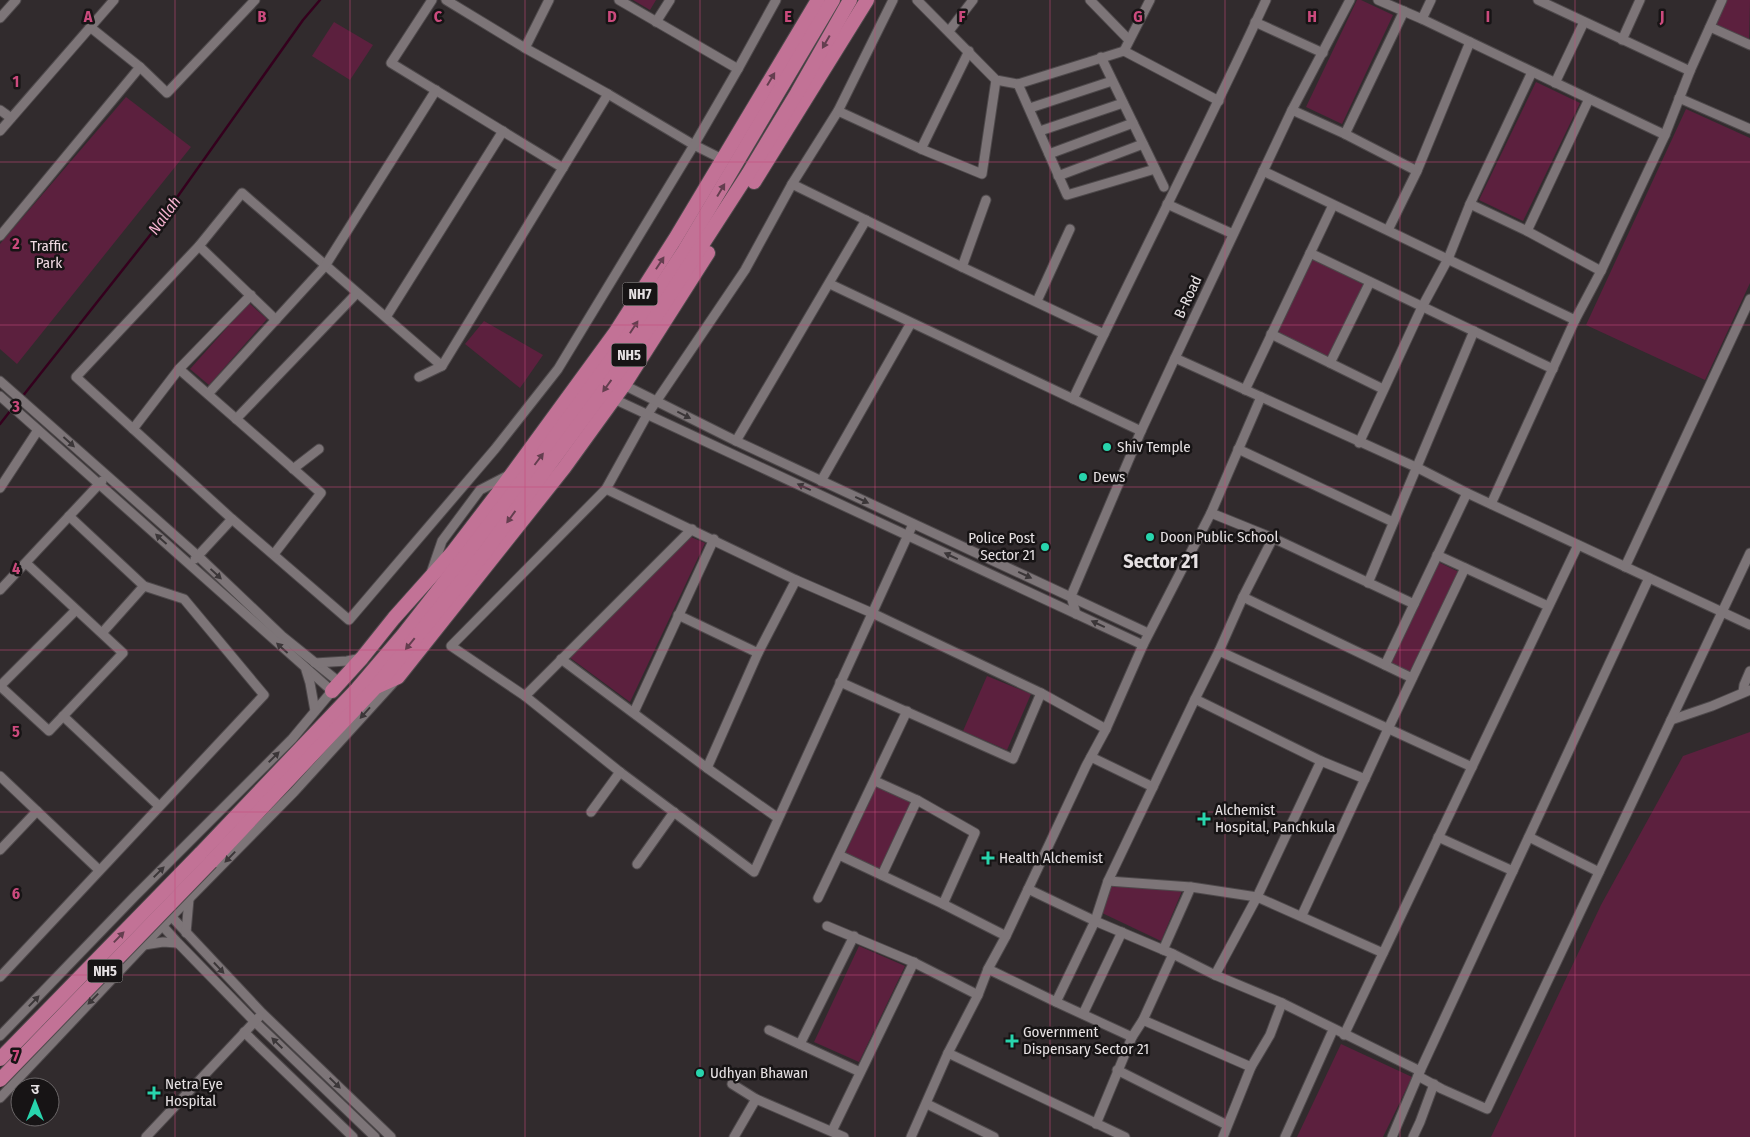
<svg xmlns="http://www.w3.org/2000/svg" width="1750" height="1137" viewBox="0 0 1750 1137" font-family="'Fira Sans Condensed','Noto Sans Devanagari',sans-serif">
  <rect width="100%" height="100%" fill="#312b2d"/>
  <!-- green -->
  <g fill="#5c203e">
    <polygon points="633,0 656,0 650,10"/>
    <polygon points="1357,0 1361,0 1393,15 1342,124 1306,107"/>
    <polygon points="1726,0 1750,0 1749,41 1716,24"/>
    <polygon points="334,22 373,45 350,80 312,56"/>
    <polygon points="1536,82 1580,103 1523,221 1479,200"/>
    <polygon points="126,97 191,147 17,364 0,349 0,244"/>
    <polygon points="1686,109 1750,138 1750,283 1705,380 1586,325"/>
    <polygon points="1313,259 1364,285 1327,359 1276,333"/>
    <polygon points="249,303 267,319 209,385 190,369"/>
    <polygon points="484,321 543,355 520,388 465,344"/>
    <polygon points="691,537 705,543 630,702 569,657"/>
    <polygon points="1438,562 1459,572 1411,673 1390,663"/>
    <polygon points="987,676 1031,694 1007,750 963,731"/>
    <polygon points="1750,732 1750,1137 1491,1137 1601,905 1683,756"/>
    <polygon points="876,786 912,803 880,870 845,854"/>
    <polygon points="1112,885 1182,891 1161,941 1100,912"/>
    <polygon points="859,946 905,966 859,1062 814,1042"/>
    <polygon points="1341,1044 1412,1077 1383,1137 1297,1137"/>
  </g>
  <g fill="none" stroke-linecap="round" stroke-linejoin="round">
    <!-- stream -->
    <g stroke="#34001d" stroke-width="2.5">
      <polyline points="22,397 151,234 303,20 320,0"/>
      <polyline points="0,424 18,401"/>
    </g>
    <!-- minor casing -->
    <g stroke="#4e494b" stroke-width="11">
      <g id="minor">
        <polyline points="432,0 391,63 563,168"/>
        <polyline points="446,0 525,48 608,94 694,145 722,159"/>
        <polyline points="619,0 738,69"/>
        <polyline points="893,0 838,111 792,184 745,270 647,415 606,489 451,646 525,696 620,772 754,872 913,524"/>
        <polyline points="917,0 996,80 1018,84 1124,51 1219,101"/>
        <polyline points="1090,0 1129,40"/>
        <polyline points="1378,0 1422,19 1665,135"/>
        <polyline points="1538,0 1690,71"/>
        <polyline points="0,18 16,0"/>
        <polyline points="1422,19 1431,0"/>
        <polyline points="656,22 670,0"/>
        <polyline points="1255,22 1323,53"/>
        <polyline points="90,27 140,67 167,93 255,0"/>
        <polyline points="1710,27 1750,45"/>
        <polyline points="949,31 973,0"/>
        <polyline points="1622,40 1640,0"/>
        <polyline points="525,48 549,0"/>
        <polyline points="1124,51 1150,0"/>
        <polyline points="1101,57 1164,187"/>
        <polyline points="1555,83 1584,22"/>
        <polyline points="1018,84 1067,195 1155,169"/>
        <polyline points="1679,98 1750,129"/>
        <polyline points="1030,108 1112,81"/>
        <polyline points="0,110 11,118"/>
        <polyline points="1292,110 1345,134 1417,171"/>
        <polyline points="838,111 921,149 982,174 996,80"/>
        <polyline points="0,131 114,0"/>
        <polyline points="1040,131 1123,103"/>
        <polyline points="1345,134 1404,11"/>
        <polyline points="921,149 969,51"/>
        <polyline points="1049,154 1133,123"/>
        <polyline points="1263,171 1575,320"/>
        <polyline points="1058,176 1143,144"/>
        <polyline points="792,184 962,267 1104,334"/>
        <polyline points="1167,204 1233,234"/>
        <polyline points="1470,204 1527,231 1601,271"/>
        <polyline points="1388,230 1417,171 1470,42"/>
        <polyline points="1527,231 1589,99"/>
        <polyline points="0,236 140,67"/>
        <polyline points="199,246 276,320"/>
        <polyline points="1310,253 1553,369"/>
        <polyline points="962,267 986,200"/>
        <polyline points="830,284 1141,431"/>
        <polyline points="1037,301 1070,229"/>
        <polyline points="386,317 503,131"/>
        <polyline points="1271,334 1383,389"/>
        <polyline points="1175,358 1418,468 1467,493 1750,625"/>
        <polyline points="1330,363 1370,282"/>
        <polyline points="442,366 242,193 199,246 76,377 232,519 349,620 495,449 558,369 694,145 738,69 776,0"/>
        <polyline points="179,369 321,493 274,554"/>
        <polyline points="419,377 442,366 608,94"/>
        <polyline points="0,381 198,556 282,636 339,682"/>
        <polyline points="624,385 736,441 1148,633"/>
        <polyline points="1245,390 1333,205"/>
        <polyline points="208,394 325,266 436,90"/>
        <polyline points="0,396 332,691 292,739 134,897 0,1036"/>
        <polyline points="614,399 1143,645"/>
        <path d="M1073,399C1136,265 1204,134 1266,0"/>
        <polyline points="236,419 357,293"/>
        <polyline points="133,429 179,369 251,295"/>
        <polyline points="736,441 866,220"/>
        <polyline points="1359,443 1422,307 1448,259 1470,204 1532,72"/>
        <polyline points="1238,449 1393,522"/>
        <polyline points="293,469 319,449"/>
        <polyline points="821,481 911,323"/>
        <polyline points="0,488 38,430"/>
        <polyline points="606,489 796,580 872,613 1041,693 1106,729"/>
        <polyline points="1491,504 1575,320 1601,271 1665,135 1690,71 1722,0"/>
        <polyline points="1211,513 1273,538 1414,604"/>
        <polyline points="1437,555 1548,606"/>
        <polyline points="195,559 232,519"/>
        <polyline points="1625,567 1750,299"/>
        <polyline points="431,573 442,541 480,490 509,475"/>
        <polyline points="1368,583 1474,331"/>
        <polyline points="0,590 102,481"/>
        <polyline points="1243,597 1412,678"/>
        <polyline points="1076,614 1071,596 1141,431 1175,358 1292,110 1350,0"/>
        <polyline points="678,615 758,653"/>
        <polyline points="102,633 144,586"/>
        <polyline points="1219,651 1472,767"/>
        <polyline points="561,659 707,768 778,818"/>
        <polyline points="315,663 347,661 362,658"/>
        <polyline points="1385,665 1467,493"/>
        <polyline points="306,670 310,683 315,711"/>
        <polyline points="840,682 1013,759 1041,693"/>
        <polyline points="0,686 49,731 123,653 26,563"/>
        <polyline points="0,686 76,610"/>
        <polyline points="1743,692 1744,685 1750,671"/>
        <polyline points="525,696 692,529"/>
        <polyline points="1195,699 1321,761 1365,779"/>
        <polyline points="634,712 714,539"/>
        <polyline points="63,716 159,806"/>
        <polyline points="1671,720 1712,706 1750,690"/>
        <polyline points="1091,757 1153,787"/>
        <polyline points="707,768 758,653 796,580"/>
        <polyline points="0,776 99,870"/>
        <polyline points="875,781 917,800 975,833 943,904"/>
        <polyline points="591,812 620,772"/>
        <polyline points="1438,837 1513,871"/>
        <polyline points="1529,837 1599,872"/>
        <polyline points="0,850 37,811"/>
        <polyline points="839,855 943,904 1006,936"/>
        <polyline points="637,864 674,812"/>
        <polyline points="882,875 917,800"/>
        <polyline points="1108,881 1191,887 1257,897 1383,953"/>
        <polyline points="1028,889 1095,921 1173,954 1215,975 1282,1003 1420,1071"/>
        <polyline points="818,898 907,711"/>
        <polyline points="169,914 262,1013 391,1137"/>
        <polyline points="1302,915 1388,729 1465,568"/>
        <polyline points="159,922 178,943 254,1021 375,1137"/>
        <polyline points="827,926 913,962 978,995"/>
        <polyline points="186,933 189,899"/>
        <polyline points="144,945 163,942 177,943"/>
        <polyline points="1163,950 1191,887"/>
        <polyline points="988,969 1056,1002 1132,1037"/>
        <polyline points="1215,975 1257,897 1321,761"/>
        <polyline points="0,977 264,695 184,599 144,586 69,516"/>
        <polyline points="1056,1002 1095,921 1108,881 1195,699 1219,651 1243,597 1273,538"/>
        <polyline points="1083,1014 1122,932"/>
        <polyline points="1143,1020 1251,1067"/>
        <polyline points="769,1030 860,1072"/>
        <polyline points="244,1032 353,1137"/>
        <polyline points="1344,1035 1578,545"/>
        <polyline points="800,1044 854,936"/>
        <polyline points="948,1053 1125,1137"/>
        <polyline points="1117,1070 1227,1125"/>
        <polyline points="1418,1076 1442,1089 1487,1109 1750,553"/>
        <polyline points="732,1084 756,1099 844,1137"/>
        <polyline points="0,1098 162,926 294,792 395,681"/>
        <polyline points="927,1104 994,1137"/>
        <polyline points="1096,1124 1132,1037 1143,1020 1173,954"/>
        <polyline points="832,1131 914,962"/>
        <polyline points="146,1137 259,1017"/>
        <polyline points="734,1137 756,1099"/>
        <polyline points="911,1137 948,1053 978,995 988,969 1006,936 1086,766 1106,729 1143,645 1211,513 1261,397"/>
        <polyline points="1223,1137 1251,1067 1270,1035 1282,1003"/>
        <polyline points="1285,1137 1333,1030"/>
        <polyline points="1392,1137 1420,1071 1649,578"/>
        <polyline points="1413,1137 1420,1122 1434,1084"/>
      </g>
    </g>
    <!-- highway casing -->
    <g stroke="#4e494b" stroke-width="16">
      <g id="highway">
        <polyline points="754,182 867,0"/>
        <polyline points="378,686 398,677 564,468 624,385 708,253"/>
        <polyline points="332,691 362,658 394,618 452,553 498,493 615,333 675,239 818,0"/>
        <polyline points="200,854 357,689 403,635 472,547 541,456 622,345 684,251 833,0"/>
        <polyline points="211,862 375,688 485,552 636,347 748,174 797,93 850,0"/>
      </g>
    </g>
    <!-- minor -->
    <use href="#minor" stroke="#7d7578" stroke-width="9"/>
    <!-- highway -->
    <use href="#highway" stroke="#c27296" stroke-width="14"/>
    <!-- highway-bridge casing -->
    <g stroke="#4e494b" stroke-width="16" stroke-linecap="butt">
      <g id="highway-bridge">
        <polyline points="0,1059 200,854"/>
        <polyline points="0,1080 211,862"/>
      </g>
    </g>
    <!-- highway-bridge -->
    <use href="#highway-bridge" stroke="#c27296" stroke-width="14"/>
  </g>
  <!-- one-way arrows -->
  <defs><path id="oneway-solid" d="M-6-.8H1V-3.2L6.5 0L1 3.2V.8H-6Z" transform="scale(1.25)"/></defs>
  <g fill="#643e4f">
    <use href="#oneway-solid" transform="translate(826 42) rotate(120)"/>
    <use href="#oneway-solid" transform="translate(771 79) rotate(-59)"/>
    <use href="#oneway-solid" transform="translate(721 190) rotate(-59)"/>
    <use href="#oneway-solid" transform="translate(660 263) rotate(-57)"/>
    <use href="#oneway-solid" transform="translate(634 327) rotate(-57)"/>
    <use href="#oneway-solid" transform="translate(607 386) rotate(126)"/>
    <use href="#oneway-solid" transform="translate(539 459) rotate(-53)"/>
    <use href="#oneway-solid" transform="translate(511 517) rotate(126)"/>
    <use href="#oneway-solid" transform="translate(410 644) rotate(129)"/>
    <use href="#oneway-solid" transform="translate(119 937) rotate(-46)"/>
  </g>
  <g fill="#3b3638">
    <use href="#oneway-solid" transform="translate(684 415) rotate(27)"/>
    <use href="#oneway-solid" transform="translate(69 442) rotate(42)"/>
    <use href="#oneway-solid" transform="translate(804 487) rotate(-155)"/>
    <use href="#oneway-solid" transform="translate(862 500) rotate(25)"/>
    <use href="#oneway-solid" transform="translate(161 539) rotate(-138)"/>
    <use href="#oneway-solid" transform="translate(951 556) rotate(-155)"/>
    <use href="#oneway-solid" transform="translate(216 574) rotate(43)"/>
    <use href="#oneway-solid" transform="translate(1025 575) rotate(25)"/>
    <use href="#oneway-solid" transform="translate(1098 624) rotate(-155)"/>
    <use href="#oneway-solid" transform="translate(282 648) rotate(-138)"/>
    <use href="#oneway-solid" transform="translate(365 713) rotate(132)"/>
    <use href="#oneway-solid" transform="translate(274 757) rotate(-45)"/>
    <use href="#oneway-solid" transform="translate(230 857) rotate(134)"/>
    <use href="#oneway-solid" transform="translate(159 872) rotate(-45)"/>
    <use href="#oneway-solid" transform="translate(219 968) rotate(47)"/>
    <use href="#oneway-solid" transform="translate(93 999) rotate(134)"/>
    <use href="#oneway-solid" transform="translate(34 1001) rotate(-46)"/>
    <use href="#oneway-solid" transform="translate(277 1043) rotate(-136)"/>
    <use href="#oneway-solid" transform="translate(335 1083) rotate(44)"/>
  </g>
  <!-- grid -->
  <path fill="none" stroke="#cb4a7d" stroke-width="1" stroke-opacity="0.55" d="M175,0V1137M350,0V1137M525,0V1137M700,0V1137M875,0V1137M1050,0V1137M1225,0V1137M1400,0V1137M1575,0V1137M0,162H1750M0,325H1750M0,487H1750M0,650H1750M0,812H1750M0,975H1750"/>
  <!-- markers -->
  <g fill="#28d5ad" stroke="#171415" stroke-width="2">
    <circle cx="1107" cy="447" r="5"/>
    <circle cx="1083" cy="477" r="5"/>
    <circle cx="1150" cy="537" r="5"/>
    <circle cx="1045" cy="547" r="5"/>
    <path d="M1201.5 811.5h5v5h5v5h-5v5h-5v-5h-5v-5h5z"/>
    <path d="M985.5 850.5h5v5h5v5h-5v5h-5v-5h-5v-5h5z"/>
    <path d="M1009.5 1033.5h5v5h5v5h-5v5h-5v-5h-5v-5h5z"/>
    <circle cx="700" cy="1073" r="5"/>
    <path d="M151.5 1085.5h5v5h5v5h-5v5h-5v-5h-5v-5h5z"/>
  </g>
  <g text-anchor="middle" stroke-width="5" stroke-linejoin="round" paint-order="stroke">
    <!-- shield labels -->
    <g fill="#171415" stroke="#a8a4a5" stroke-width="1">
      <rect x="622.5" y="282.5" width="35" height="23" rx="4"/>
      <rect x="611.5" y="343.5" width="35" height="23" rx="4"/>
      <rect x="87.5" y="959.5" width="35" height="23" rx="4"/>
    </g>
    <g font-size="14" font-weight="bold" fill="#e6e1e3">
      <text x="640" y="299">NH7</text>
      <text x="629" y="360">NH5</text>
      <text x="105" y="976">NH5</text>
    </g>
    <!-- park labels -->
    <g font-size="15" fill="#f0d9e2" stroke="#171415">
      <text x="49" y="251">Traffic<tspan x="49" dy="17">Park</tspan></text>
    </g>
    <!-- street labels -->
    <g font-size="15" fill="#e6e1e3" stroke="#171415">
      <text transform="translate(1188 297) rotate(-65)" y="5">B-Road</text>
    </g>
    <!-- poi labels -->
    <g font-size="15" fill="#e6e1e3" stroke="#171415" text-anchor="start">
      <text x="1117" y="452">Shiv Temple</text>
      <text x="1093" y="482">Dews</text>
      <text x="1160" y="542">Doon Public School</text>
      <text x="1035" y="543" text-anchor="end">Police Post<tspan x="1035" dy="17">Sector 21</tspan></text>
      <text x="1215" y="815">Alchemist<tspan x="1215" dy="17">Hospital, Panchkula</tspan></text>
      <text x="999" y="863">Health Alchemist</text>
      <text x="1023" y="1037">Government<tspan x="1023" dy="17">Dispensary Sector 21</tspan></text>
      <text x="710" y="1078">Udhyan Bhawan</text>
      <text x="165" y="1089">Netra Eye<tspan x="165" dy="17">Hospital</tspan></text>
    </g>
    <!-- water labels -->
    <g font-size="16" font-style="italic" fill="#f6b3d0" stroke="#171415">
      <text transform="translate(164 215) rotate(-54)" y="6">Nallah</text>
    </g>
    <!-- district labels -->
    <g font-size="20" font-weight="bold" fill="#e6e1e3" stroke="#171415">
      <text x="1161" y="568">Sector 21</text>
    </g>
  </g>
  <g font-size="16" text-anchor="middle" font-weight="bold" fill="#cb4a7d" stroke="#171415" stroke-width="5" stroke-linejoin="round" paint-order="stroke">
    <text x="88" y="22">A</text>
    <text x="262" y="22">B</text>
    <text x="438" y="22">C</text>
    <text x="612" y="22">D</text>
    <text x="788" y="22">E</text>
    <text x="962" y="22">F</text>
    <text x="1138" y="22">G</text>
    <text x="1312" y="22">H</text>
    <text x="1488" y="22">I</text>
    <text x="1662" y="22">J</text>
    <text x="16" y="87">1</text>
    <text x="16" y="249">2</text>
    <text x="16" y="412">3</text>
    <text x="16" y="574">4</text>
    <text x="16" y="737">5</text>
    <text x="16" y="899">6</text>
    <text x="16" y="1061">7</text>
  </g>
  <!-- north arrow -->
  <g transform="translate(35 1102)"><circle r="24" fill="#171415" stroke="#6a6667"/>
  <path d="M0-4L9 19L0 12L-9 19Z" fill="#28d5ad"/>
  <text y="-8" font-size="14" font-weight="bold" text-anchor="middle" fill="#e6e1e3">उ</text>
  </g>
</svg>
